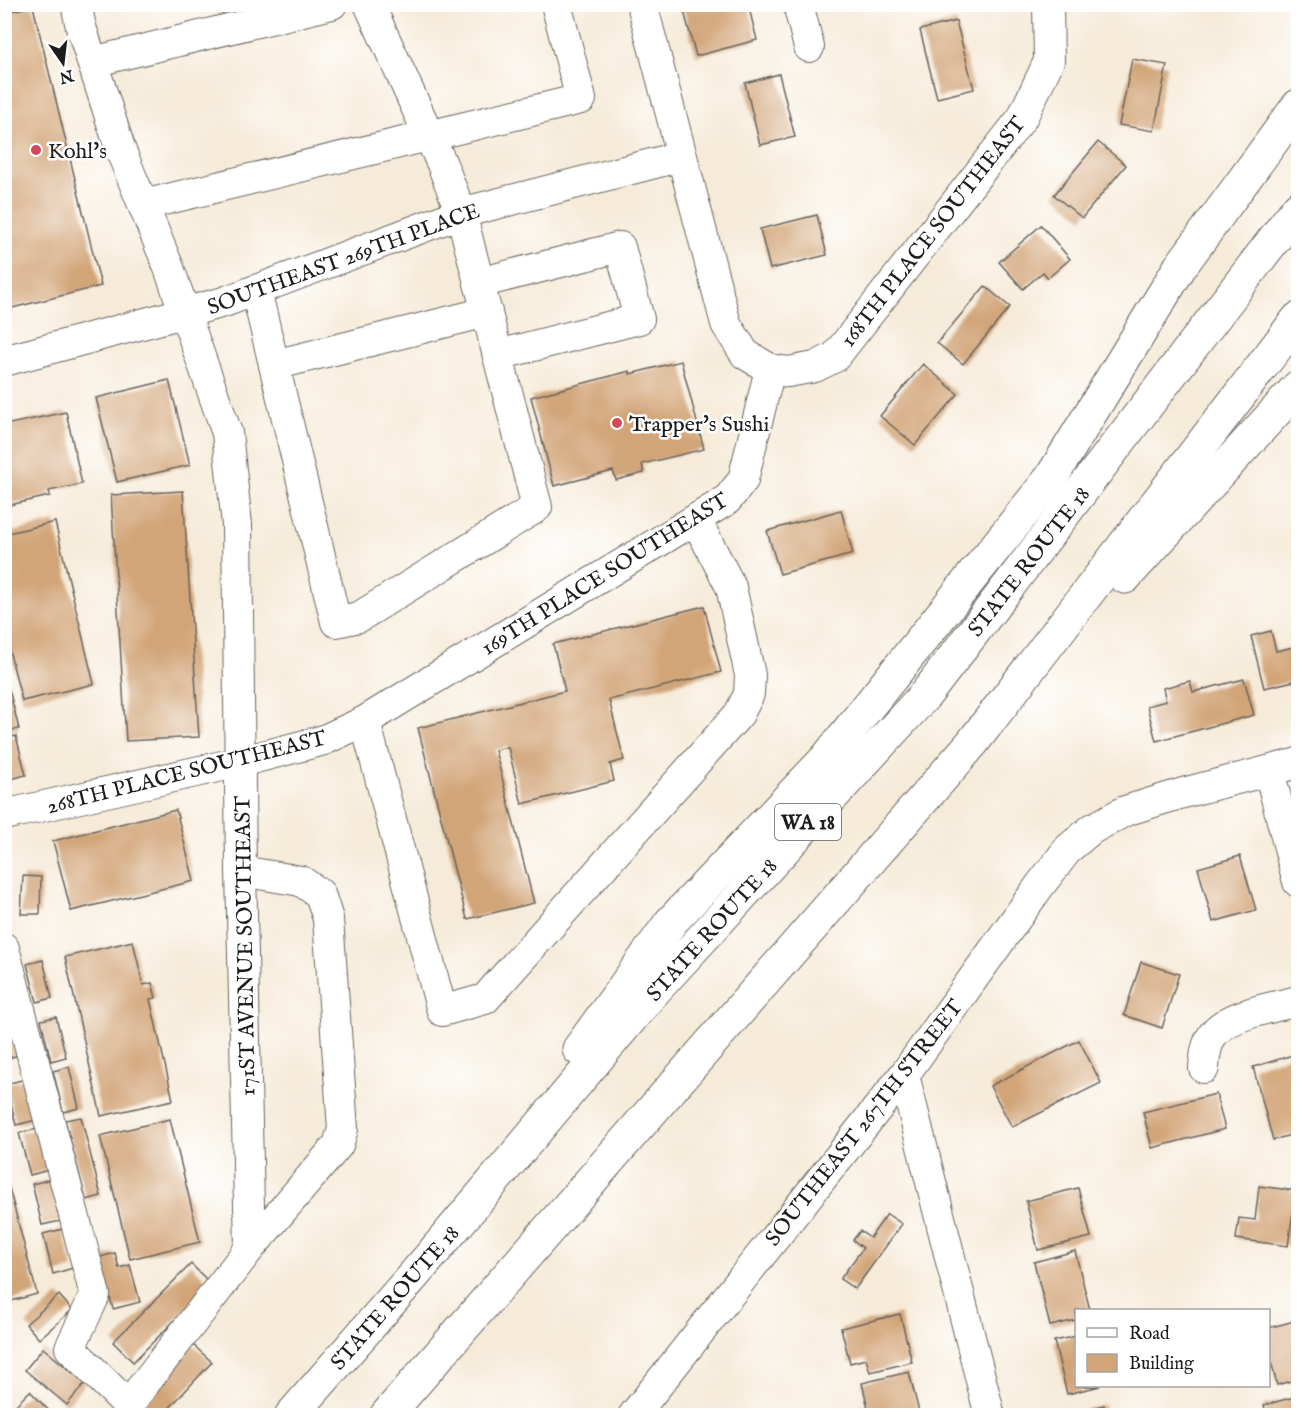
<svg xmlns="http://www.w3.org/2000/svg" width="1303" height="1420" viewBox="0 0 1303 1420" font-family="'IM FELL English',serif">
  <rect width="100%" height="100%" fill="#fff"/>
  <filter id="ink" filterUnits="userSpaceOnUse"><feTurbulence type="fractalNoise" baseFrequency=".0167" numOctaves="2"/><feDisplacementMap in="SourceGraphic" scale="12" xChannelSelector="R" yChannelSelector="G"/><feConvolveMatrix kernelMatrix="1 2 1 2 8 2 1 2 1" color-interpolation-filters="sRGB"/></filter>
  <filter id="wash" filterUnits="userSpaceOnUse"><feTurbulence type="fractalNoise" baseFrequency=".008" numOctaves="4" result="noise"/><feDisplacementMap in="SourceGraphic" scale="24" xChannelSelector="R" yChannelSelector="G"/><feGaussianBlur stdDeviation="1.35" result="paint"/><feColorMatrix in="noise" values="0 0 0 0 0 0 0 0 0 0 0 0 0 0 0 0 0 1.4 0 .05"/><feComposite in="paint" operator="in"/></filter>
  <g filter="url(#wash)">
    <rect width="100%" height="100%" fill="#f6ebd9"/>
    <g id="blocks">
      <!-- building -->
      <g fill="#d2a578">
        <polygon points="682,4 748,4 757,40 696,56"/>
        <polygon points="33,6 101,286 4,310 4,13"/>
        <polygon points="956,21 974,89 937,98 920,30"/>
        <polygon points="1132,59 1167,65 1154,131 1119,125"/>
        <polygon points="779,74 795,137 760,145 745,83"/>
        <polygon points="1098,142 1126,165 1082,218 1054,195"/>
        <polygon points="817,215 827,255 770,269 760,229"/>
        <polygon points="1041,225 1070,259 1048,278 1043,272 1023,289 999,262"/>
        <polygon points="985,286 1010,307 963,364 937,343"/>
        <polygon points="681,361 704,449 642,464 644,473 616,480 613,471 554,486 531,397 630,371 630,374"/>
        <polygon points="923,364 958,394 915,445 880,416"/>
        <polygon points="169,380 190,465 117,482 96,398"/>
        <polygon points="66,412 82,484 49,491 50,496 5,506 5,425"/>
        <polygon points="183,491 199,737 126,741 111,495"/>
        <polygon points="841,510 853,554 780,574 767,531"/>
        <polygon points="55,522 94,684 22,701 4,630 4,534"/>
        <polygon points="704,606 721,672 609,700 624,760 610,764 614,781 522,804 508,747 495,750 534,903 467,919 418,728 565,691 553,644"/>
        <polygon points="1271,631 1276,651 1298,646 1298,696 1294,681 1264,688 1251,636"/>
        <polygon points="1244,679 1254,715 1156,741 1147,706 1166,701 1163,688 1190,681 1193,692"/>
        <polygon points="9,689 19,729 4,732 4,691"/>
        <polygon points="16,736 26,775 7,780 4,770 4,739"/>
        <polygon points="176,810 194,881 71,911 53,841"/>
        <polygon points="1240,856 1256,910 1213,922 1198,868"/>
        <polygon points="23,876 41,877 40,914 21,914"/>
        <polygon points="133,941 143,985 152,983 156,998 150,999 173,1100 101,1116 65,957"/>
        <polygon points="43,960 52,998 37,1002 27,964"/>
        <polygon points="1141,962 1179,974 1162,1028 1124,1015"/>
        <polygon points="10,1015 20,1055 4,1059 4,1016"/>
        <polygon points="56,1017 66,1057 51,1061 41,1020"/>
        <polygon points="1079,1040 1101,1083 1012,1127 990,1086"/>
        <polygon points="1293,1055 1298,1076 1298,1133 1273,1140 1253,1067"/>
        <polygon points="69,1067 79,1108 63,1112 53,1071"/>
        <polygon points="26,1079 36,1120 16,1125 6,1084"/>
        <polygon points="1216,1094 1225,1129 1152,1148 1143,1112"/>
        <polygon points="81,1117 101,1196 86,1200 65,1120"/>
        <polygon points="170,1119 200,1242 130,1259 100,1136"/>
        <polygon points="38,1129 49,1170 30,1175 19,1133"/>
        <polygon points="4,1169 37,1294 4,1303"/>
        <polygon points="51,1179 61,1221 42,1225 32,1184"/>
        <polygon points="1259,1186 1296,1191 1288,1246 1236,1239 1239,1218 1255,1220"/>
        <polygon points="1078,1188 1091,1237 1038,1250 1026,1201"/>
        <polygon points="887,1214 902,1224 855,1289 840,1279 863,1248 853,1240 860,1231 870,1238"/>
        <polygon points="63,1229 73,1268 53,1274 43,1234"/>
        <polygon points="1075,1251 1090,1310 1076,1310 1076,1320 1050,1326 1034,1262"/>
        <polygon points="115,1253 119,1268 130,1265 140,1302 113,1309 100,1257"/>
        <polygon points="191,1264 211,1284 133,1362 113,1342"/>
        <polygon points="59,1295 72,1310 39,1339 26,1324"/>
        <polygon points="900,1314 912,1362 870,1372 866,1359 850,1363 841,1328"/>
        <polygon points="1298,1320 1298,1379 1277,1385 1268,1349 1268,1328"/>
        <polygon points="1076,1336 1076,1386 1100,1386 1067,1394 1054,1341"/>
        <polygon points="191,1343 212,1362 162,1416 124,1416"/>
        <polygon points="43,1348 85,1383 67,1405 25,1370"/>
        <polygon points="909,1372 920,1416 870,1416 862,1383"/>
        <polygon points="30,1391 54,1416 5,1416"/>
        <polygon points="1298,1396 1298,1416 1267,1416 1264,1405"/>
        <polygon points="1104,1405 1106,1416 1064,1416 1063,1415"/>
      </g>
    </g>
  </g>
  <g filter="url(#ink)">
    <use href="#blocks" fill-opacity="0" stroke="#68645e" stroke-width="1.5"/>
    <g fill="none" stroke-linecap="round" stroke-linejoin="round">
      <!-- minor casing -->
      <g stroke="#68645e" stroke-width="32">
        <g id="minor">
          <polyline points="642,4 726,324 745,354 770,369 788,372 815,367 835,357 1022,118 1049,61 1048,4"/>
          <polyline points="798,4 809,47"/>
          <polyline points="92,62 332,4"/>
          <polyline points="143,205 581,99 556,4"/>
          <polyline points="479,283 620,247 639,319 498,355"/>
          <polyline points="256,290 336,622 359,617 537,507 461,213 442,164 369,4"/>
          <polyline points="4,361 224,302 461,213 682,156"/>
          <polyline points="274,365 487,312"/>
          <polyline points="365,721 442,1011 485,999 739,714 749,694 750,675 731,587 696,520"/>
          <polyline points="1269,771 1298,882"/>
          <polyline points="4,815 240,762 324,740 365,721 727,500 743,480 770,369"/>
          <polyline points="241,871 301,881 320,894 328,919 343,1129 338,1145 250,1248"/>
          <polyline points="4,948 95,1295 70,1348 128,1405 250,1248 241,871 237,525 227,433 169,268 121,151 81,27 76,4"/>
          <path d="M1204,1068C1205,1056 1206,1042 1215,1032C1231,1014 1275,1007 1298,1001"/>
          <polyline points="904,1075 990,1416"/>
          <polyline points="633,1416 904,1075 1041,884 1069,848 1092,829 1125,811 1183,793 1298,763"/>
        </g>
      </g>
      <!-- highway casing -->
      <g stroke="#68645e" stroke-width="35">
        <g id="highway">
          <polyline points="1125,577 1298,387"/>
          <polyline points="579,1049 671,922 826,759 1051,478 1180,267 1298,106"/>
          <polyline points="291,1416 427,1260 654,991 926,694 1298,208"/>
          <polyline points="386,1416 973,742 1298,319"/>
        </g>
      </g>
      <!-- minor -->
      <use href="#minor" stroke="#fff" stroke-width="30"/>
      <!-- highway -->
      <use href="#highway" stroke="#fff" stroke-width="33"/>
    </g>
  </g>
  <!-- markers -->
  <g fill="#d1495b" stroke="#fff" stroke-width="2">
    <circle cx="36" cy="150" r="6"/>
    <circle cx="617" cy="423" r="6"/>
  </g>
  <g text-anchor="middle" stroke-width="5" stroke-linejoin="round" paint-order="stroke">
    <!-- shield labels -->
    <rect fill="#fff" stroke="#606060" stroke-width="1.5" x="775" y="804" width="66" height="36" rx="4.5"/>
    <g font-size="21" font-weight="bold" fill="#1c1c1c">
      <text x="808" y="829">WA 18</text>
    </g>
    <!-- poi labels -->
    <g font-size="22" fill="#1c1c1c" stroke="#fff" text-anchor="start">
      <text x="48" y="158">Kohl's</text>
      <text x="629" y="431">Trapper's Sushi</text>
    </g>
    <!-- street labels -->
    <g font-size="22" fill="#1c1c1c" stroke="#fff">
      <text transform="translate(932 231) rotate(-52)" y="8">168TH PLACE SOUTHEAST</text>
      <text transform="translate(343 258) rotate(-20)" y="8">SOUTHEAST 269TH PLACE</text>
      <text transform="translate(1028 561) rotate(-52)" y="8">STATE ROUTE 18</text>
      <text transform="translate(604 573) rotate(-32)" y="8">169TH PLACE SOUTHEAST</text>
      <text transform="translate(186 771) rotate(-14)" y="8">268TH PLACE SOUTHEAST</text>
      <text transform="translate(711 929) rotate(-48)" y="8">STATE ROUTE 18</text>
      <text transform="translate(244 946) rotate(-91)" y="8">171ST AVENUE SOUTHEAST</text>
      <text transform="translate(863 1122) rotate(-52)" y="8">SOUTHEAST 267TH STREET</text>
      <text transform="translate(394 1297) rotate(-49)" y="8">STATE ROUTE 18</text>
    </g>
  </g>
  <!-- margin -->
  <rect width="1303" height="1420" fill="none" stroke="#fff" stroke-width="24"/>
  <!-- legend -->
  <rect x="1075" y="1309" width="195" height="78" fill="#ffffff" stroke="#a4a4a4" stroke-width="1.5"/>
  <rect x="1087" y="1328" width="30" height="9" fill="#ffffff" stroke="#a4a4a4" stroke-width="1.5"/>
  <text x="1129" y="1339" font-size="18" fill="#1c1c1c">Road</text>
  <rect x="1087" y="1354" width="30" height="18" fill="#d2a578" stroke="#a4a4a4" stroke-width="1.5"/>
  <text x="1129" y="1369" font-size="18" fill="#1c1c1c">Building</text>
  <!-- north arrow -->
  <g transform="translate(63 63) rotate(166)" stroke="#ffffff" stroke-width="4.5" paint-order="stroke">
  <path d="M0-4.5L10 22L0 15L-10 22Z" fill="#1c1c1c"/>
  <text y="-9" font-size="16" font-weight="bold" text-anchor="middle" fill="#1c1c1c">N</text>
  </g>
</svg>
